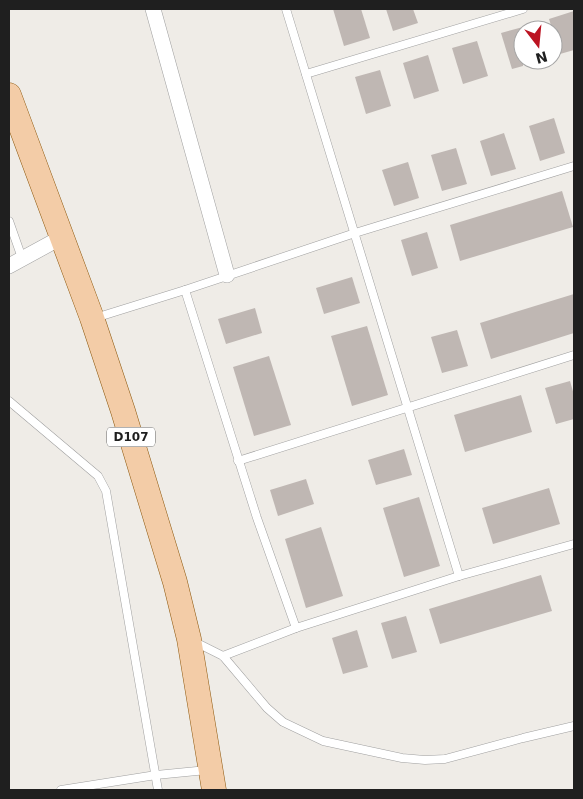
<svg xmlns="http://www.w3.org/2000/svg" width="583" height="799" viewBox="0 0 583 799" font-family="'DejaVu Sans',sans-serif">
  <rect width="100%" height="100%" fill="#efece7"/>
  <!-- building -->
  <g fill="#bfb7b3">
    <polygon points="333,9 361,9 370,38 344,46"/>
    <polygon points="386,9 413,9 418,23 393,31"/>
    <polygon points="574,11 574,50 560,54 549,19"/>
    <polygon points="523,27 523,66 512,69 501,33"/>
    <polygon points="477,41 488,76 463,84 452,48"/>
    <polygon points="428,55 439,91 414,99 403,63"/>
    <polygon points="380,70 391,106 366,114 355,77"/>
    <polygon points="554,118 565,153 540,161 529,126"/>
    <polygon points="504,133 516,169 491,176 480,141"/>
    <polygon points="456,148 467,184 442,191 431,155"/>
    <polygon points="408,162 419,198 394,206 382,170"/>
    <polygon points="562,191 573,227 460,261 450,225"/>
    <polygon points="427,232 438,268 412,276 401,240"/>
    <polygon points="352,277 360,303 324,314 316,288"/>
    <polygon points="574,294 574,333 491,359 480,323"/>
    <polygon points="255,308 262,333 226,344 218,319"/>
    <polygon points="367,326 388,395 352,406 331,336"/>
    <polygon points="457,330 468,366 442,373 431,337"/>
    <polygon points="269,356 291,425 254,436 233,367"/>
    <polygon points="570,381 574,395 574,419 556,424 545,388"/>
    <polygon points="521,395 532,432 465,452 454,415"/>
    <polygon points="404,449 412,475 376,485 368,460"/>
    <polygon points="306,479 314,504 278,516 270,490"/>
    <polygon points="549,488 560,524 493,544 482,508"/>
    <polygon points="419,497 440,566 404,577 383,508"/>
    <polygon points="321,527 343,596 306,608 285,539"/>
    <polygon points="541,575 552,611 440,644 429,609"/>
    <polygon points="406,616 417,652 392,659 381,623"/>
    <polygon points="357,630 368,667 343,674 332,638"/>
  </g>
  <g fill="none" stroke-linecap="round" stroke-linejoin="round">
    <!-- lane casing -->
    <g stroke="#a0a0a0" stroke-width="9">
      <g id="lane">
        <polyline points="286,9 459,576"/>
        <polyline points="306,74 523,9"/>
        <polyline points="9,221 22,258"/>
        <polyline points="185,290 257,518 296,628 459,576 574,544"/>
        <polyline points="95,318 185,290 355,233 574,166"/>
        <polyline points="9,401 98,476 106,491 158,790"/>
        <polyline points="238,461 574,355"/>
        <polyline points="193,641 223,656 267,708 283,722 323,741 402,758 425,760 445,759 523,738 574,726"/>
        <polyline points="223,656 296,628"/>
        <polyline points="61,790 156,775 207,770"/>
      </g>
    </g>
    <!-- street casing -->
    <g stroke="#a0a0a0" stroke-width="16">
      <g id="street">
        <polyline points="153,9 227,275"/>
        <polyline points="9,266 62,237"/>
      </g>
    </g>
    <!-- primary casing -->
    <g stroke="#8d580e" stroke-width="25">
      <polyline id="primary" points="9,95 92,318 123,411 175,582 189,639 214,790"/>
    </g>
    <!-- lane -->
    <use href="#lane" stroke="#fff" stroke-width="8"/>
    <!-- street -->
    <use href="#street" stroke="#fff" stroke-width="15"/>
    <!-- primary -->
    <use href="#primary" stroke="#f3cca7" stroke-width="24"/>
  </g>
  <g text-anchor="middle" stroke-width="4" stroke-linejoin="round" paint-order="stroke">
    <!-- shield labels -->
    <rect fill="#fff" stroke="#626262" stroke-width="1" x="107" y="427.5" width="48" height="19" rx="4"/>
    <g font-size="12" font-weight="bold" fill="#1f1f1f">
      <text x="131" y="441">D107</text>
    </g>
  </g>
  <!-- border -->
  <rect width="583" height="799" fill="none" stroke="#1f1f1f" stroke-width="20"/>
  <!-- north arrow -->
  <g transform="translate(538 45) rotate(164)"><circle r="24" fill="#ffffff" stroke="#a5a5a5"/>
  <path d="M0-4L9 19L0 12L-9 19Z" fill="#bc1321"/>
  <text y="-8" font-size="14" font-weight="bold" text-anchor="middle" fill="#1f1f1f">N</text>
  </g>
</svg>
